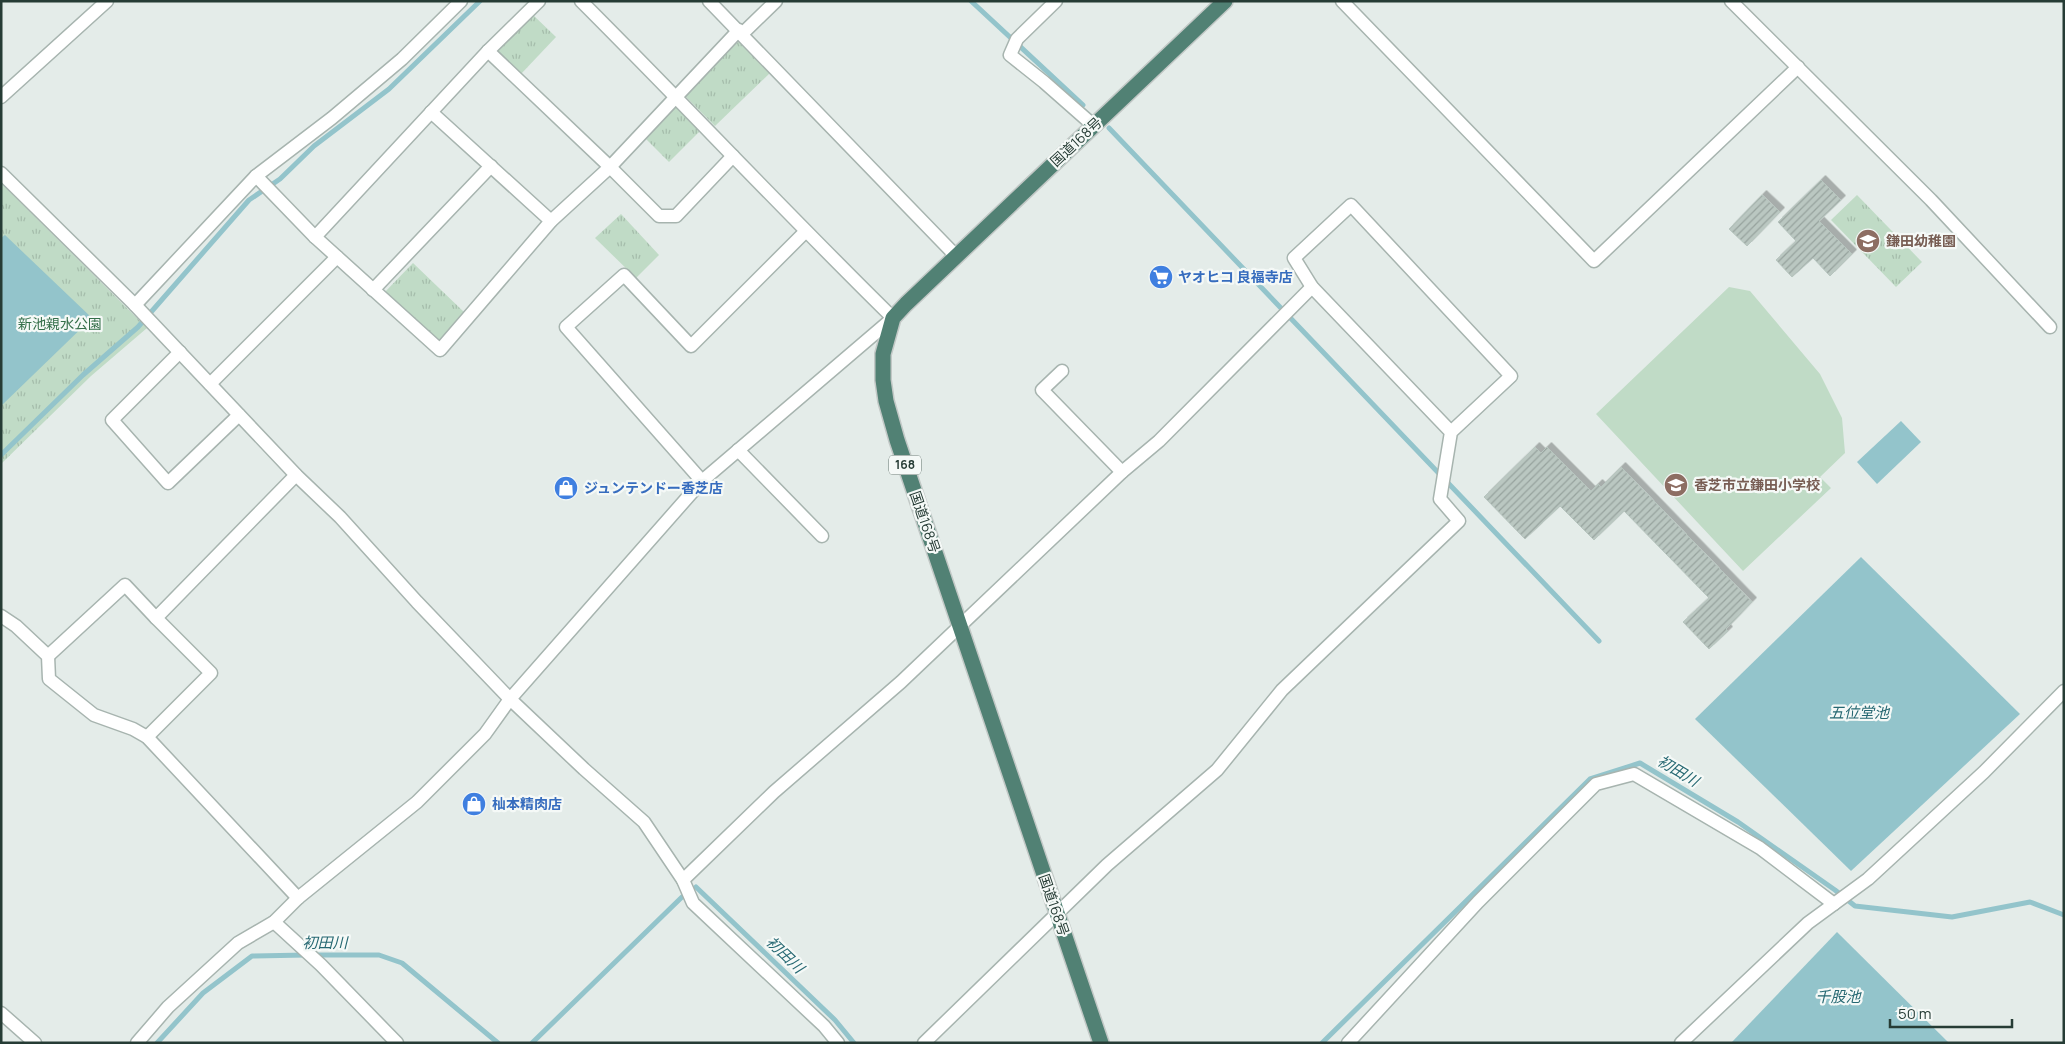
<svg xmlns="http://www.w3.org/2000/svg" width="2065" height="1044" viewBox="0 0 2065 1044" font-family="Manrope,'Noto Sans JP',sans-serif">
  <defs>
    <pattern id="park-tufts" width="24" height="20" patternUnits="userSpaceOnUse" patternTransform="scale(1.25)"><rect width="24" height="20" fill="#c0dbc6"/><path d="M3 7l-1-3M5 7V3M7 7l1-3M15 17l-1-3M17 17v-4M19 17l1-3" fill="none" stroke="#a5bdab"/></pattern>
    <pattern id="building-hatch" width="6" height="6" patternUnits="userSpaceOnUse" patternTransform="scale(1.25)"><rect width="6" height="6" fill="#bac7c1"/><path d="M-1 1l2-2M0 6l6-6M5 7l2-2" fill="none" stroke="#97a39e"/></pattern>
    <filter id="shadow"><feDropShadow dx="4.5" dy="-4.5" stdDeviation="0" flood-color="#0004"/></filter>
  </defs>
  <rect width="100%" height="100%" fill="#e4ece9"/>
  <!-- green -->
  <polygon fill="#c0dbc6" points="1729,287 1750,291 1820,374 1842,418 1845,453 1820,477 1831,488 1743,571 1596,414"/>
  <!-- park -->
  <g fill="url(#park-tufts)">
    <polygon points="531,13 556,37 521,74 494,51"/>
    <polygon points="739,41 770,73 715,126 684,95"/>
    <polygon points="678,104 702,129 669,162 644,137"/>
    <polygon points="1,183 147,328 91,376 1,464"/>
    <polygon points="1857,195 1922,262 1896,287 1831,220"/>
    <polygon points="621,214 659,255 636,278 595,238"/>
    <polygon points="413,263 465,313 440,344 383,294"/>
  </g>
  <!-- water -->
  <g fill="#93c4cb">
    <polygon points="5,235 92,318 1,406 1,238"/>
    <polygon points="1901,421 1921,442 1877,484 1857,462"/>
    <polygon points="1861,557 2020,714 1851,871 1695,719"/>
    <polygon points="1837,932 1949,1043 1731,1043"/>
  </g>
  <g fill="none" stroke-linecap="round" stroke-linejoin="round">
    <!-- stream -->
    <g stroke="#93c4cb" stroke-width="5">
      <polyline points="971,1 1083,105"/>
      <polyline points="1109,128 1599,641"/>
      <polyline points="1,455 83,375 138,327 249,200 280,179 314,146 389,89 480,1"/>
      <polyline points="696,887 835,1020 854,1043"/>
      <polyline points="314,955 379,955 402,963 498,1043"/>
      <polyline points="157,1043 203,993 252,956 306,955"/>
      <polyline points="532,1043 682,897"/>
      <polyline points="1322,1043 1590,779 1640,763 1738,822 1835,890 1855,906 1952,917 2030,902 2064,915"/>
    </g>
  </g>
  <!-- building -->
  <g fill="url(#building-hatch)" stroke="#b7c5bf" filter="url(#shadow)">
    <polygon points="1821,180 1841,200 1819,221 1852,254 1830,276 1813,258 1792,277 1776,260 1796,241 1778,222"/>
    <polygon points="1762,195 1780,212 1747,246 1729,229"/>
    <polygon points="1535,447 1541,453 1547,447 1591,491 1598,484 1601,487 1621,467 1752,602 1726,629 1728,631 1709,649 1683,622 1709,598 1624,511 1594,540 1560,506 1525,539 1484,497"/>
  </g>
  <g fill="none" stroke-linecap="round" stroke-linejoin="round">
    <!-- minor casing -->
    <g stroke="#a7b4af" stroke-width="15">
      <g id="minor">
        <polyline points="709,1 956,256"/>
        <polyline points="1056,1 1017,39 1010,55 1044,82 1094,126"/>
        <polyline points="1342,1 1594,261 1798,67"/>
        <polyline points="1731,1 1931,200 2050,327"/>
        <polyline points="742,34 776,1"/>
        <polyline points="488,51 610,167 659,216 676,216 733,156"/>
        <polyline points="1,97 107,1"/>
        <polyline points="431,112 551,221"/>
        <polyline points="1,173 135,305 296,475 340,517 417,602 510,699 584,769 644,822 683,880 693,903 824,1026 838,1043"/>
        <polyline points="256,176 315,237 440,350 551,221 610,167 739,30"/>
        <polyline points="315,237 488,51 539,1"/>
        <polyline points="373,290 491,166"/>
        <polyline points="135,305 256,176 332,118 402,59 461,1"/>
        <polyline points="180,352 112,420 168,483 239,415"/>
        <polyline points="1062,371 1042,390 1122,472"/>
        <polyline points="210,384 337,257"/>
        <polyline points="738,450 822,536"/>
        <polyline points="702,481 566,327 624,275 691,346 805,232"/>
        <polyline points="1,616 16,626 48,656 49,679 94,715 133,729 147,737 298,898"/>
        <polyline points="48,656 125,585 156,618"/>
        <polyline points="147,737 211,673 156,618 296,475"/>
        <polyline points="683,880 774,792 901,682 1122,472 1159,441 1312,287"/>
        <polyline points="274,922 321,965 397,1043"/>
        <polyline points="1,1013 35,1043"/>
        <path d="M137,1043L168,1007L238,943L274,922L298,898L417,802L485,734L510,699L702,481L893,318C787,214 686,106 581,1"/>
        <polyline points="924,1043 1107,865 1217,770 1282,690 1459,521 1440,499 1451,432 1312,287 1294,258 1351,205 1511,376 1451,432"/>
        <polyline points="1348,1043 1478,902 1596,784 1634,774 1760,848 1834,904"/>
        <polyline points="1681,1043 1808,923 1868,879 1984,772 2064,691"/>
      </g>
    </g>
    <!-- trunk casing -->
    <g stroke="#c2c8c6" stroke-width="18">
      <polyline id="trunk" points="1101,1043 897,440 886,401 883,380 883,354 893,318 906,304 1225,1"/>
    </g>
    <!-- minor -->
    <use href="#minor" stroke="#fff" stroke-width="12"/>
    <!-- trunk -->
    <use href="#trunk" stroke="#518174" stroke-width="15"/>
  </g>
  <!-- icons -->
  <defs>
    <g id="school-disc" transform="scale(1.25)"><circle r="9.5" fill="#8d6e63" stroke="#f5f9f7"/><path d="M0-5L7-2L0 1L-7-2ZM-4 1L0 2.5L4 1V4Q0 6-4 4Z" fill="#fff"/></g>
    <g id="supermarket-disc" transform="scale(1.25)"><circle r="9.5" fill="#3f7fe0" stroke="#f5f9f7"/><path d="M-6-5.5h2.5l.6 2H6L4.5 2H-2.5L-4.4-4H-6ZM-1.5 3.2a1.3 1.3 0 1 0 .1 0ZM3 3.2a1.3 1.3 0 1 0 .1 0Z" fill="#fff"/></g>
    <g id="shop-disc" transform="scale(1.25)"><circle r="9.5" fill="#3f7fe0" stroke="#f5f9f7"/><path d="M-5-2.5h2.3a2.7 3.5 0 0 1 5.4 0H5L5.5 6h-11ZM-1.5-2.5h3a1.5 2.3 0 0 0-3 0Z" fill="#fff"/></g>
  </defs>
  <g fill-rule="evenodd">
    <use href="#school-disc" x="1868" y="241"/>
    <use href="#supermarket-disc" x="1161" y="277"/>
    <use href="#school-disc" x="1676" y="485"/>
    <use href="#shop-disc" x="566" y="488"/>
    <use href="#shop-disc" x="474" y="804"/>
  </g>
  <g text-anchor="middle" stroke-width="4.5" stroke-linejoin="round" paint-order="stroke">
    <!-- shield labels -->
    <rect fill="#f5f9f7" stroke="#64756f" stroke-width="1" x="889" y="455.5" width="32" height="19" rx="4"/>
    <g font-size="12" font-weight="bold" fill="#263c35">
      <text x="905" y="469">168</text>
    </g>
    <!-- street labels -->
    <g font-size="14" fill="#263c35" stroke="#f5f9f7">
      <text transform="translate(1076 142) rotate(-43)" y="5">国道168号</text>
      <text transform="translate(925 522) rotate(71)" y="5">国道168号</text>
      <text transform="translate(1054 905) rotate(71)" y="5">国道168号</text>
    </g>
    <!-- education labels -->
    <g font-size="14" font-weight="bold" fill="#785e54" stroke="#f5f9f7" text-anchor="start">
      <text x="1886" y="246">鎌田幼稚園</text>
      <text x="1694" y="490">香芝市立鎌田小学校</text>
    </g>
    <!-- shop labels -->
    <g font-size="14" font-weight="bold" fill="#366cbe" stroke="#f5f9f7" text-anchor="start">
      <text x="1178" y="282">ヤオヒコ 良福寺店</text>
      <text x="584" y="493">ジュンテンドー香芝店</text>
      <text x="492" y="809">杣本精肉店</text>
    </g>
    <!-- park labels -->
    <g font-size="14" fill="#346f49" stroke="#f5f9f7">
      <text x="60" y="329">新池親水公園</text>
    </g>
    <!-- water labels -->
    <g font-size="15" font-style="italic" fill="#266872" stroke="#f5f9f7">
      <text x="1859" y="718">五位堂池</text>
      <text transform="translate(1678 771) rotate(31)" y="5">初田川</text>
      <text x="325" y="948">初田川</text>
      <text transform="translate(785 955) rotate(44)" y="5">初田川</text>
      <text x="1838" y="1002">千股池</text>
    </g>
  </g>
  <!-- border -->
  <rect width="2065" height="1044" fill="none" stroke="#263c35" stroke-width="5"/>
  <!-- scale -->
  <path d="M1890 1019v8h122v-8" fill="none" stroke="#263c35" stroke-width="2.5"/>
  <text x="1898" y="1019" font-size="15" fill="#263c35" stroke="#f5f9f7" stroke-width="4" paint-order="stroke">50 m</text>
</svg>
